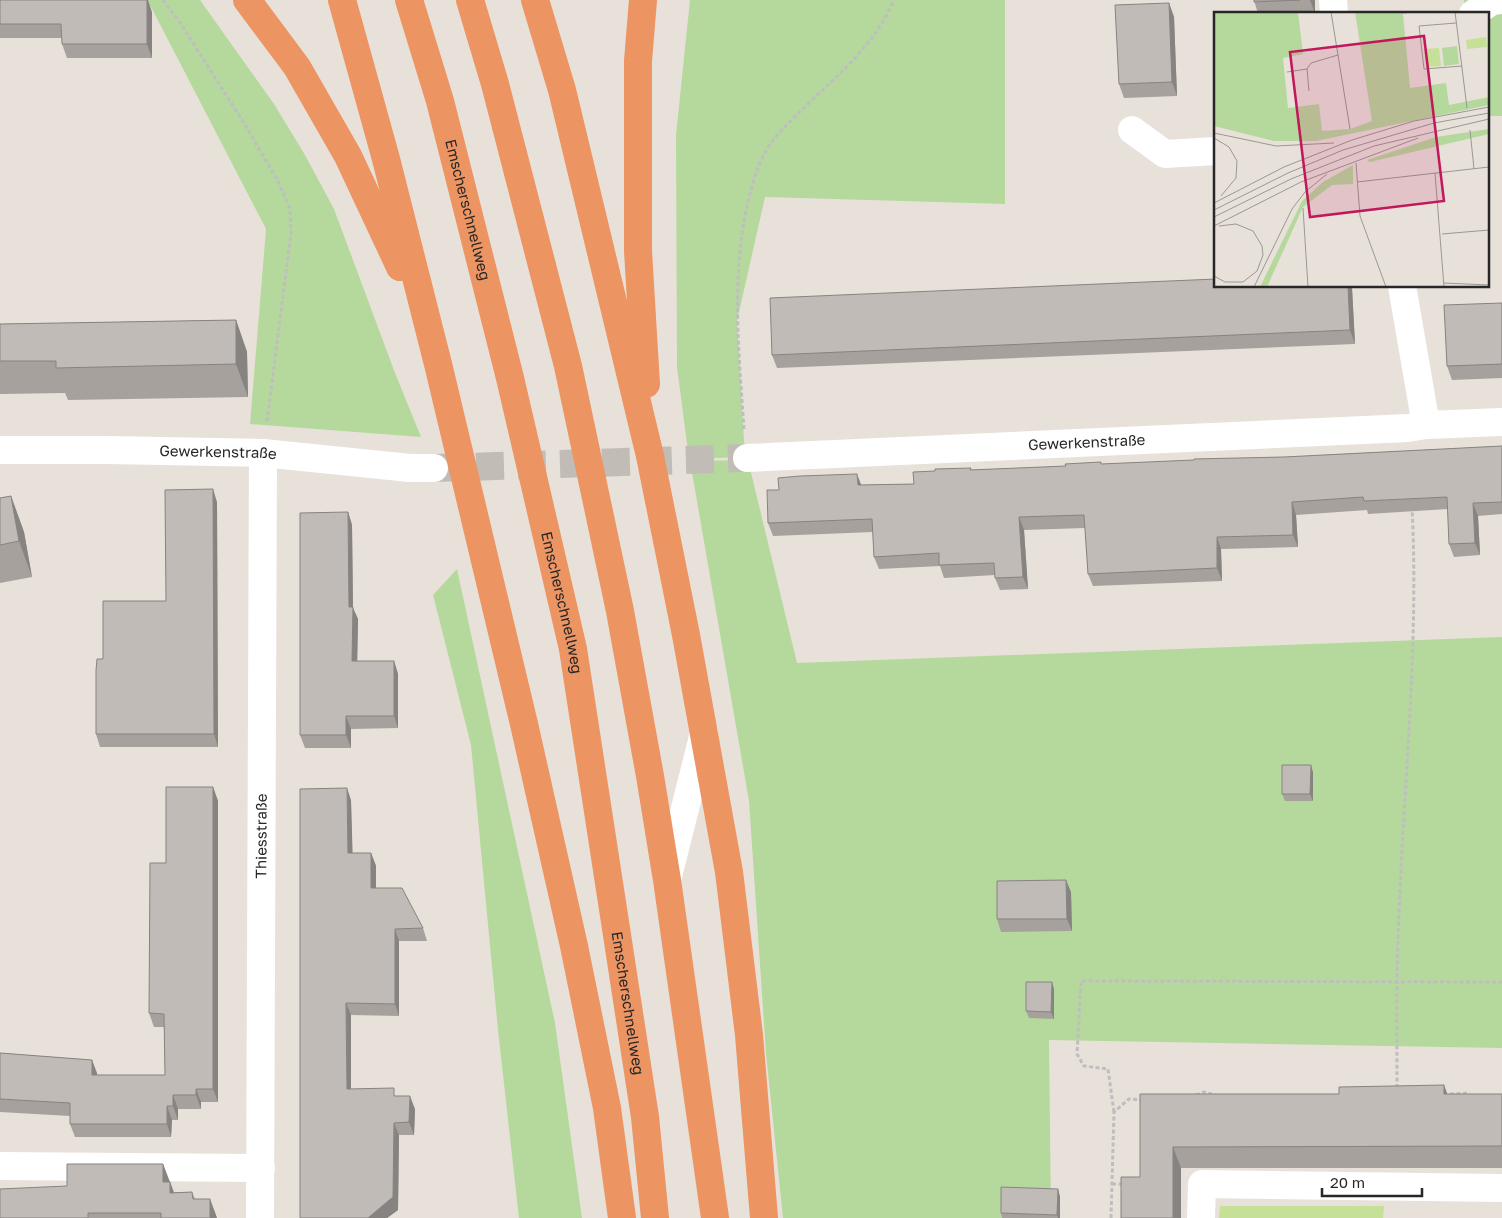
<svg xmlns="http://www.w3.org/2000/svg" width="1502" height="1218" viewBox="0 0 1502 1218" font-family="'Golos Text',sans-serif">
  <rect width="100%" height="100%" fill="#e8e1da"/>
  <!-- green -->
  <g fill="#b5d99c">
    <polygon points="146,0 200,0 274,104 305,155 334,209 395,373 421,437 250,424 266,229 151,7"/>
    <polygon points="690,0 1005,0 1005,204 765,197 737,321 745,457 689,459 677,367 676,135"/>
    <polygon points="1464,0 1502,0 1502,116 1488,116 1488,14 1465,14"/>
    <polygon points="748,460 797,663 1502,637 1502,1048 1049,1040 1051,1218 783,1218 766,1053 749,801 690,461"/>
    <polygon points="457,569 555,1023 582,1218 519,1218 498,1030 471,745 433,595"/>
  </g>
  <!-- pitch -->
  <polygon fill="#c6e098" points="1220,1206 1384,1206 1383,1218 1219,1218"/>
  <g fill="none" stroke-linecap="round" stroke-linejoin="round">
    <!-- minor-tunnel -->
    <polyline stroke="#c1bcb6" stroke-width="28" stroke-dasharray="28 14" stroke-linecap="butt" points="434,468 747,458"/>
    <!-- path -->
    <g stroke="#bebebe" stroke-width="3" stroke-dasharray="4 2.5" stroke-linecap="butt">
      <polyline points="163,0 181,24 242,120 278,181 290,209 291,233 267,422"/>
      <path d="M744,429C739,354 731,280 747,206C753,180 760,154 778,134C808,101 844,74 871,39C880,28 888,13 894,0"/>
      <path d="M1397,1088C1397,1031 1396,972 1399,915C1404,779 1419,643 1412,507"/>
      <polyline points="1450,1094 1468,1093 1472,1097"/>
      <polyline points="1196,1095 1204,1092 1216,1095"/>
      <polyline points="1114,1112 1108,1069 1084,1066 1077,1054 1081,981 1502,982"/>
      <polyline points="1112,1184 1124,1184"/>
      <polyline points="1111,1218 1114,1112 1129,1099 1143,1100"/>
    </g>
    <!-- minor -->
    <g stroke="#fff" stroke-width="28">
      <polyline points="1333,0 1334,14"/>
      <polyline points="1473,14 1492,1 1502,0"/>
      <polyline points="1132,130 1165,154 1216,151"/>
      <polyline points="1402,286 1426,425"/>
      <path id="s1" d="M0,450H108L263,453L410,468H434"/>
      <path id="s2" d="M747,458L1408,428L1426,425L1502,422"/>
      <polyline points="667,880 704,733"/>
      <polyline points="0,1166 261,1168"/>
      <path id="s3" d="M260,1218L263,453"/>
      <polyline points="1201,1218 1202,1184 1502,1188"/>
    </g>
    <!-- highway -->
    <g stroke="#ec9462" stroke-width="28">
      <polyline points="247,0 297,67 348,156 400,267"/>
      <polyline points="342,0 386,159 438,364 524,724 574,946 607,1108 622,1218"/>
      <path id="s4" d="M409,0L440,101L510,378L573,649L645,1117L655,1218"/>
      <polyline points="470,0 495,84 568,366 620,611 650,776 667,880 715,1218"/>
      <polyline points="535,0 562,90 650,456 686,635 729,872 749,1035 764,1218"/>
      <polyline points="643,0 638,61 638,251 646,384"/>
    </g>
  </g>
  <!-- wall -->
  <g fill="#a6a19d">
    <polygon points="0,0 152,12 152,58 67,58 62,44 62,38 0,38"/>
    <polygon points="1254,0 1315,0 1315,14 1258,14"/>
    <polygon points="1169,3 1174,17 1177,96 1124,98 1119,84"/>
    <polygon points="1352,288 1355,344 777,368 772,355"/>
    <polygon points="1502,303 1502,378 1452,380 1447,366"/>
    <polygon points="236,320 247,352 248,397 68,400 65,393 0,394 0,324"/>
    <polygon points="1502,446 1502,514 1478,516 1480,555 1454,557 1449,544 1448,509 1368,514 1367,510 1296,515 1298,547 1221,549 1222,581 1093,586 1088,574 1085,528 1024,530 1028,589 1000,590 995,578 995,575 944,578 940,566 879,569 874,557 873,532 773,536 768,523 861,485 914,484 971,468 971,470 1284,457"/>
    <polygon points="11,496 24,532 32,577 0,583 0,498"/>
    <polygon points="217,502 218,747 100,747 96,734 103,659 166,601"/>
    <polygon points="348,512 352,525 353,608 358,619 357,661 394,661 398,674 398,728 351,729 351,748 305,748 300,735"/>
    <polygon points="1313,772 1313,801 1285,801 1282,794"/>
    <polygon points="213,787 218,801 218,1102 201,1102 201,1109 178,1109 178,1120 172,1120 171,1137 75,1137 70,1124 70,1116 0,1112 0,1053 92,1060 97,1075 165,1075 164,1027 154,1027 149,1013 166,863"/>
    <polygon points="351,800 352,853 371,853 376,866 376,888 423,928 427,941 399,941 399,1016 351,1015 351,1089 397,1096 415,1109 414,1135 399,1135 398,1210 387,1218 300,1218"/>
    <polygon points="1071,892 1072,931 1001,932 997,919"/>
    <polygon points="1054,989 1054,1019 1029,1018 1026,1011"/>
    <polygon points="1444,1085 1447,1094 1502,1094 1502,1168 1181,1168 1181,1218 1121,1218 1140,1177 1140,1094 1339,1094"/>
    <polygon points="163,1164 174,1192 192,1192 195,1199 210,1199 217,1218 0,1218 67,1186"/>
    <polygon points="1058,1189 1060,1197 1060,1218 1002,1218 1001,1213"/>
  </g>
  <!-- shaded-wall -->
  <g fill="#878380">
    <polygon points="147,0 148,0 152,12 152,58 147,44"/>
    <polygon points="1310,0 1315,0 1315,14"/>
    <polygon points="1169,3 1174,17 1177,96 1172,82"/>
    <polygon points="1348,286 1352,286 1352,288 1355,344 1350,330"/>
    <polygon points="236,320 247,352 248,397 236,364"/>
    <polygon points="857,474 862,487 858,485"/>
    <polygon points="213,489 217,502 218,747 214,734"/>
    <polygon points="11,496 24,532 32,577 19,541"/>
    <polygon points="1292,502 1296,515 1298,547 1293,535"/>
    <polygon points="1473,503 1478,516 1480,555 1475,543"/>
    <polygon points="348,512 352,525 353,608 358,619 357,674 352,661 349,607"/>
    <polygon points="1019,517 1024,530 1028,589 1023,577"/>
    <polygon points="1217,537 1221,549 1222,581 1217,568"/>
    <polygon points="394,661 398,674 398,728 394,716"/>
    <polygon points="346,716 351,729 351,748 346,735"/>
    <polygon points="1311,765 1313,772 1313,801 1310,794"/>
    <polygon points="213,787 218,801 218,1102 213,1089"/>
    <polygon points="347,788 351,800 353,866 348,853"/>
    <polygon points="371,853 376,866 376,900 371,888"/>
    <polygon points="1066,880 1071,892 1072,931 1067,919"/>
    <polygon points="395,929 399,941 399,1016 395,1004"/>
    <polygon points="1052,982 1054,989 1054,1019 1051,1012"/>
    <polygon points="346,1003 351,1015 351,1101 347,1089"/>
    <polygon points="92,1060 97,1073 97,1089 92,1075"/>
    <polygon points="1444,1085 1452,1107 1444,1094"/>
    <polygon points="196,1089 201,1102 201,1109 196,1095"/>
    <polygon points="173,1095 178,1109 178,1120 173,1106"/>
    <polygon points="410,1096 415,1109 414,1135 409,1122"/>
    <polygon points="167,1106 172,1120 171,1137 167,1124"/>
    <polygon points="394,1123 399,1135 398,1210 387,1218 368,1218"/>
    <polygon points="1173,1147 1181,1168 1181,1218 1173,1218"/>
    <polygon points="163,1164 170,1183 170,1182 178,1205 163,1182"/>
    <polygon points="1058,1189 1060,1197 1060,1218 1058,1218 1057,1215"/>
    <polygon points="210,1199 217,1218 210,1218"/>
  </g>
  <!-- building -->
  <g fill="#c1bbb7" stroke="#878380">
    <polygon points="0,0 147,0 147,44 62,44 61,24 0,24"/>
    <polygon points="1254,0 1300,0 1254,2"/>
    <polygon points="1169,3 1172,82 1119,84 1115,5"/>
    <polygon points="1216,279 1216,286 1348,286 1350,330 772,355 770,298"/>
    <polygon points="1502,303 1502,364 1447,366 1444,305"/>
    <polygon points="236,320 236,364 56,368 56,361 0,361 0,324"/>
    <polygon points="1502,446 1502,502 1473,503 1475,543 1449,544 1447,497 1364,501 1363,497 1292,502 1293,535 1217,537 1217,568 1088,574 1084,515 1019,517 1023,577 995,578 994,563 939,565 939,553 874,557 872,519 768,523 767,490 779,490 778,478 800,476 857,474 858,485 914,484 913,472 935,471 935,469 971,468 970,470 1066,466 1065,464 1101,462 1101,464 1194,460 1194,459 1284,457"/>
    <polygon points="213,489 214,734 96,734 96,670 97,659 103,659 103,601 166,601 165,490"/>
    <polygon points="11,496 19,541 0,545 0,498"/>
    <polygon points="348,512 349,607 353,607 352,661 394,661 394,716 346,716 346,735 300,735 300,513"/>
    <polygon points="1282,765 1311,765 1310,794 1282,794"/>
    <polygon points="166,787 213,787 213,1089 196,1089 196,1095 173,1095 173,1106 167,1106 167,1124 70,1124 70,1103 0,1099 0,1053 92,1060 92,1075 165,1075 164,1014 149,1013 150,863 166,863"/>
    <polygon points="347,788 348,853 371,853 371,888 402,888 423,928 395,929 395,1004 346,1003 347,1089 394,1088 394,1096 410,1096 409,1122 394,1123 393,1197 368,1218 300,1218 300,789"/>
    <polygon points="1066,880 1067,919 997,919 997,881"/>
    <polygon points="1026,982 1052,982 1051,1012 1026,1011"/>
    <polygon points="1444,1085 1444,1094 1502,1094 1502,1146 1173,1147 1173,1218 1121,1218 1121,1177 1140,1177 1140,1094 1339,1094 1339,1087"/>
    <polygon points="67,1164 163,1164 163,1182 170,1182 170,1193 192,1192 193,1199 210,1199 210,1218 161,1218 161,1213 88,1213 88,1218 0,1218 0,1189 67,1186"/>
    <polygon points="1001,1187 1058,1189 1057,1215 1001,1213"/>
  </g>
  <g text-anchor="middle" stroke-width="4" stroke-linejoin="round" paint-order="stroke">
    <!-- street labels -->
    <g font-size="15" fill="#272727" stroke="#fff">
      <text dy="5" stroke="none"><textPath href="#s4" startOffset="218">Emscherschnellweg</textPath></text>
      <text dy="5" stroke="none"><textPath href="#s2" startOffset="340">Gewerkenstraße</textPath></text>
      <text dy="5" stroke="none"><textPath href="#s1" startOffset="218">Gewerkenstraße</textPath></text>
      <text dy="5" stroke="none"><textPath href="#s4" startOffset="622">Emscherschnellweg</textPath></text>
      <text dy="5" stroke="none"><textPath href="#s3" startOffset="382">Thiesstraße</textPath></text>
      <text dy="5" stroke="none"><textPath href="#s4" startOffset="1028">Emscherschnellweg</textPath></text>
    </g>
  </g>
  <!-- overview -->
  <g transform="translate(1214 12)">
    <rect width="275" height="275" fill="#e8e1da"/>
    <path d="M0,0H84L89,42L69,46L74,96L105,92L108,119L136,117L158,109L141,0H203L189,2L196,76L232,71L235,93L275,85V93L102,129H60L0,114ZM243,34L245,52L230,54L228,36ZM275,117V122L156,150L153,148L222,125ZM139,153V172L118,173L89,195L53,275H46L88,189L109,170Z" fill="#b5d99c"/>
    <path d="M272,25L273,35L253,37L252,28ZM225,36L227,54L212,55L210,37Z" fill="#c6e098"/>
    <path fill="none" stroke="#9b9792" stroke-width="1" d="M117,0L136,117M241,0L253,96M242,11L205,14L210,57L248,54M73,60L93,57M95,79L93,57L97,51L124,43M256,118L260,157M0,121L62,134L120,131M0,126L15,135L23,149L22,166L7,184M142,151L146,204L172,275M221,161L230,275M143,170L275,155M0,191L70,155L138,128L200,109L275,95M89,196L94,275M0,198L74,161L129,138L220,111L275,101M0,205L77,167L160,134L275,107M0,214L87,170L204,126M228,222L275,218M0,264L11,270H29L43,259L49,243L48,234L39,219L22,212L5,214M230,271L275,273M40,275L78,197L91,180L113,162"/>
    <path fill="#c2185b" fill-opacity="0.15" stroke="#c2185b" stroke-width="2.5" d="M210,24L230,189L96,205L76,40Z"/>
    <rect width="275" height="275" fill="none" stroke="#272727" stroke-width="2.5"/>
  </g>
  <!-- scale -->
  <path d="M1322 1188v8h100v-8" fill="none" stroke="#272727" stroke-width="2.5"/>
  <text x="1330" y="1188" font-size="15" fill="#272727" stroke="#ffffff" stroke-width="4" paint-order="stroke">20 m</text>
</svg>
